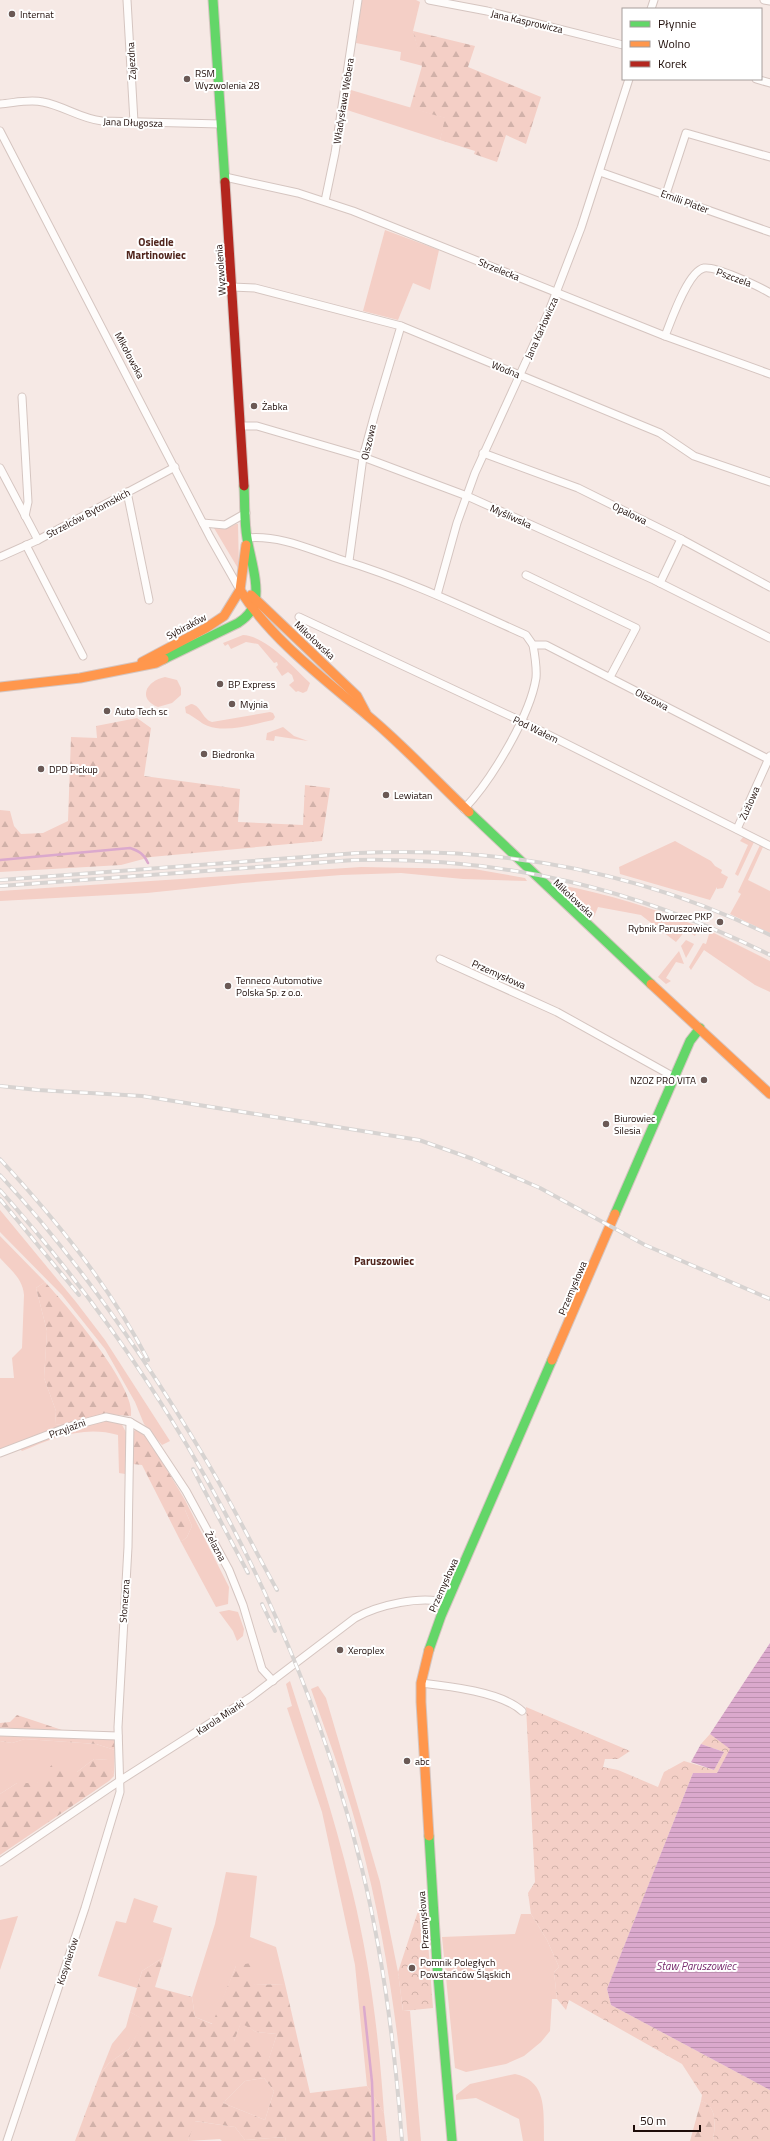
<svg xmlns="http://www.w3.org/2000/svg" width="770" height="2141" viewBox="0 0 770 2141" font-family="'Titillium Web',sans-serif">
  <defs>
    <pattern id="forest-firs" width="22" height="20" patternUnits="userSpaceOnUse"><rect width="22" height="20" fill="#f4cfc6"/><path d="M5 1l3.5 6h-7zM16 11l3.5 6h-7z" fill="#d1b1a9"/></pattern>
    <pattern id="park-crowns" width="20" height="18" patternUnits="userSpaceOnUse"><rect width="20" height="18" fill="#f4cfc6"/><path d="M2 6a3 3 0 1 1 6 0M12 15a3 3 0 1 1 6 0" fill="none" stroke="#d1b1a9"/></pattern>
    <pattern id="water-rules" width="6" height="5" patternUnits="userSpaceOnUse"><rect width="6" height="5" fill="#dba9cd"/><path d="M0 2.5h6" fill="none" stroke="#bc90af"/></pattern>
  </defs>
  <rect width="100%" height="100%" fill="#f6e9e5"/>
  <!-- green -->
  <g fill="#f4cfc6">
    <polygon points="362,0 416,0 420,2 413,31 423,66 400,60 401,52 356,43"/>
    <polygon points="351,90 446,118 440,140 347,110"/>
    <polygon points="385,230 439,250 430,290 413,283 398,320 363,311"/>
    <polygon points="236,524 238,524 239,570 214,528 230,527"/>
    <path d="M243,635C266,636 293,667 310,683L307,691L303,693L298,691L296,692L289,685L294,681L292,675L288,672L282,676L276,667L278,665L277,662L274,663L258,644L246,642L231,649L228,644L225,646L223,643Z"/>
    <path d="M165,677L177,680L181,688V695L172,703L158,707C137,699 146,681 165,677Z"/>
    <path d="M191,704C201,705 202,719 212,722L270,712L273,713L275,717L273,720C254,724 227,733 208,726C200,723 194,716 186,713L185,707Z"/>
    <polygon points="283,727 294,736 308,741 275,736 274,741 266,740 267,733"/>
    <polygon points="744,836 754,842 738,876 735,874 748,845 740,841"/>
    <polygon points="675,841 711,861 715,866 722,870 721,873 728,877 723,888 717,889 717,887 710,900 620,874 619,867"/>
    <polygon points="760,845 763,847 748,880 770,891 770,933 730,914 741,894 738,892"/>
    <polygon points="361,867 474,869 525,878 527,881 463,879 401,873 341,875 243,883 147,893 0,901 0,891"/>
    <path d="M560,885C608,894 654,908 699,927L695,936L686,930L676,942L641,915L598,907L594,917Z"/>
    <polygon points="710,931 770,961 770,992 755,985 704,950 691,970 689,967 703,943 706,944"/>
    <polygon points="686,940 694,944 686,958 681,946"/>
    <polygon points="679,951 684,964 676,962 666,978 671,981 666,984 658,977"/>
    <polygon points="0,1210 76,1302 105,1340 170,1441 162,1445 144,1424 135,1402 105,1349 62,1295 0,1232"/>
    <path d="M0,1236L45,1282L36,1288L47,1331L44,1378L56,1411L55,1424L63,1425L0,1450V1378H14L12,1358L22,1348L24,1295C23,1279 10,1269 0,1258Z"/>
    <path d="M108,1420L121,1423L127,1434L125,1474L119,1473L118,1435C84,1425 53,1438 22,1451L20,1449L71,1430Z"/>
    <polygon points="185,1500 229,1587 228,1604 216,1607 181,1542 187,1537 192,1526 185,1510"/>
    <polygon points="229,1610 238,1612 244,1629 243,1636 237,1641 233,1631 219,1612"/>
    <path d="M290,1681C312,1750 335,1819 352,1890C370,1963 379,2038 384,2113L367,2086L355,1965L322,1812L287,1708L292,1706L286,1684Z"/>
    <path d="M318,1686L326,1698L380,1882L398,1972L403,2011H410L421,2141H408C400,2039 386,1938 360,1839C347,1788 328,1738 311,1689Z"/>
    <polygon points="25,1739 96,1744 115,1750 114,1776 108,1760 94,1759 77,1772 37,1783 17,1783 0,1794 0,1741 12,1743"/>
    <polygon points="226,1872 257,1876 250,1937 276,1947 285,1984 255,1985 236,1966 213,2024 195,2017 192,1997 215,1924"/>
    <polygon points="134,1898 158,1906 153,1922 172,1928 164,1957 142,1971 137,1988 98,1976 116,1921 126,1923"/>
    <polygon points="521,1914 531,1914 547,1940 559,1967 554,1972 557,1999 552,1999 550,2031 541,2042 524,2056 506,2064 466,2072 455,2068 442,1937 515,1934"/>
    <polygon points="18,1916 0,1970 0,1920"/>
    <polygon points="130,2012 145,2020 129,2049 109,2063 100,2074 112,2044 126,2027"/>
    <polygon points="241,2022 256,2032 277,2034 267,2065 234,2041"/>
    <path d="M515,2074C549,2081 543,2115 544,2141H523L519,2119L476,2098L456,2100V2095L470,2084Z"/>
    <polygon points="264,2078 274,2091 265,2120 223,2103 245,2081"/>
    <polygon points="194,2121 235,2127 245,2140 285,2137 286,2141 222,2141 220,2139 188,2141"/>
  </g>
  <!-- forest -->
  <g fill="url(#forest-firs)" fill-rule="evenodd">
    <polygon points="413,31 475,46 468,67 541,97 526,144 506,135 497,162 474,154 475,151 440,140 445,118 410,108 422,66"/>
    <polygon points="137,718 151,728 144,776 240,789 238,822 303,825 305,785 330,788 322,841 151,857 121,865 0,872 0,810 10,811 14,826 21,834 43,833 68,821 71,737 97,738 96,726"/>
    <path d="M45,1282C65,1303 137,1388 131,1416L105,1414L63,1425L55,1424L56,1411L44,1378L47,1331L36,1288Z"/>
    <polygon points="137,1429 150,1441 185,1500 185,1510 192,1526 187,1537 181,1542 142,1465 133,1464 133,1432"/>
    <polygon points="17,1715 65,1731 116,1732 115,1750 96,1744 25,1739 12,1743 0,1741 0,1723 10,1722"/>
    <polygon points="94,1759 109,1760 114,1776 109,1781 0,1855 0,1794 17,1783 37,1783 54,1762 77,1772"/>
    <path d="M164,1957L155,1987L192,1997L195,2017L212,2024L236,1966L250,1963L255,1985L285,1984L310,2093L367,2086L384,2113L387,2141H286L285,2137L245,2140L235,2127L195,2121L188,2141H75L100,2074L109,2063L129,2049L144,2020L130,2012L142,1971ZM241,2023L256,2032L277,2034L267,2064L252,2043L234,2041ZM264,2078L274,2091L265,2120L223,2103L245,2081Z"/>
    <path d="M701,2101C718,2106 715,2126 713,2141H690Z"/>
  </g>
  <!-- park -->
  <g fill="url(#park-crowns)">
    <path d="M526,1707L630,1751L618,1759H605L603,1767L618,1770L658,1787L664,1772L684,1761L714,1770L724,1752L701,1744L710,1734L731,1749L717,1773H693L607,1989L611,2005L770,2090V2141H713C715,2126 718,2106 701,2101L702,2095L682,2064L569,2000L566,2010L557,1999L554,1972L559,1967L547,1940L531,1914L528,1893L535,1882Z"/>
    <polygon points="425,1903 433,2008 403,2011 398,1972 420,1905"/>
  </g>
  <!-- water -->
  <g fill="url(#water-rules)">
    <polygon points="770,1643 770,2090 611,2005 607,1989 693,1773 717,1773 730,1749 710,1734"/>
    <polygon points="701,1744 724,1752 714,1770 691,1762"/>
  </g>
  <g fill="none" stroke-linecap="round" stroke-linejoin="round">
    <!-- stream -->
    <g stroke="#dba9cd" stroke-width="2.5">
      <path d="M0,860L130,848C139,851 144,854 148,863"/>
      <polyline points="364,2007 372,2082 374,2141"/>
    </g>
    <!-- street casing -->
    <g stroke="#d5c5c0" stroke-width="9">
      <g id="street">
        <polyline points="127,0 134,122"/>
        <polyline points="429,0 487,11 623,45"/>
        <polyline points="764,0 770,1"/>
        <polyline points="651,9 654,0"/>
        <polyline points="756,79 770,83"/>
        <path d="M0,104C14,103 29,99 43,102C64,106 81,119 102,121L221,124"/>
        <polyline points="0,131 210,537 240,590"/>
        <polyline points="600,172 770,232"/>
        <polyline points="225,177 298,193 353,211 665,336 770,374"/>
        <polyline points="666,194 686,133 770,157"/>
        <polyline points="325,201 335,153 358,0"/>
        <polyline points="232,287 255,288 401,326 660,433 694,456 770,482"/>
        <path d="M665,336C671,321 688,271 704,268C716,266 758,286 770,293"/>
        <polyline points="22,397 28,502 25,516"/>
        <polyline points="241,426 257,426 363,457 467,496 654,580 770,638"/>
        <polyline points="483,453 578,488 681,539 770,587"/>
        <polyline points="0,468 38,540"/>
        <polyline points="127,492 149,600"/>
        <polyline points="203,523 225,525 246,513"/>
        <path d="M247,538C281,535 311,550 342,560C405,579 466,608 526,635L533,645H546L770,760"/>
        <polyline points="26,545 83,656"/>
        <polyline points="0,557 38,540 175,467"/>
        <polyline points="349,561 363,457 375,413 401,326"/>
        <polyline points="526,575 636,628 610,677"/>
        <polyline points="660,583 681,539"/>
        <polyline points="437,595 457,523 475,473 549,311 581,228 629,79"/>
        <polyline points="299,617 521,721 770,846"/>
        <path d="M464,809C491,781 530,716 536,678C537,667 535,656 533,645"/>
        <polyline points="737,829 770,756"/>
        <polyline points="440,959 557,1012 674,1077"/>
        <polyline points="0,1453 68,1427 106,1417 130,1422 147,1432 186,1491 229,1570 243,1605 262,1669 273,1681"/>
        <path d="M421,1683C448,1686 502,1692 522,1711"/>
        <polyline points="0,1732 118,1736"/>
        <path d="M0,1862L121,1780L251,1697L355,1618C378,1605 421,1595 447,1603"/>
        <polyline points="7,2141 85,1908 120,1792 118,1727 128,1547 130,1422"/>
      </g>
    </g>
    <!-- fast casing -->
    <g stroke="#d5c5c0" stroke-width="11">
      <g id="fast">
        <polyline points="213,0 225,182"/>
        <path d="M164,659L238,623C246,618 252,612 255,602C259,583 250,557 247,538C244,521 245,503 244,486"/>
        <polyline points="469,812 651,984"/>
        <polyline points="615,1214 690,1041 700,1028"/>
        <polyline points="429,1650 441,1616 552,1360"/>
        <polyline points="429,1836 437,1964 452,2141"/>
      </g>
    </g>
    <!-- slow casing -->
    <g stroke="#d5c5c0" stroke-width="11">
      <g id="slow">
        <path d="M240,590C272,640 323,678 368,716C403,745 435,780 469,812"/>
        <polyline points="251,595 357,696 366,713"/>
        <polyline points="142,662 206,628 224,616 240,590 246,545"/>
        <polyline points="0,687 80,678 156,663 164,659"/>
        <polyline points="651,984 770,1094"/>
        <polyline points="552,1360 615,1214"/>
        <polyline points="429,1650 421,1683 421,1702 429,1836"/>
      </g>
    </g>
    <!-- jam casing -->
    <g stroke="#d5c5c0" stroke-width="11">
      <polyline id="jam" points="225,182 244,486"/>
    </g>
    <!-- street -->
    <use href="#street" stroke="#fefcfb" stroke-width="7"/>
    <!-- fast -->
    <use href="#fast" stroke="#63d668" stroke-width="9"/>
    <!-- slow -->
    <use href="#slow" stroke="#ff974d" stroke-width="9"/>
    <!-- jam -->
    <use href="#jam" stroke="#b3261e" stroke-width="9"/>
    <!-- rail casing -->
    <g stroke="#d7d3d1" stroke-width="4">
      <g id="rail">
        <path d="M0,880L358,853C502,846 641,872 770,935"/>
        <path d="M0,886L354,860C504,857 635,888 770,955"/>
        <polyline points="0,1086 38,1090 142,1096 419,1140 473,1159 540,1188 645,1245 770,1299"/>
        <path d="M0,1159C57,1221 109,1285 148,1360"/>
        <path d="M0,1175C79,1260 146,1359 206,1460C231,1502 253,1547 277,1590"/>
        <path d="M0,1190C171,1382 301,1619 362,1869C384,1959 395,2049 402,2141"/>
        <polyline points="0,1199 79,1295"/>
        <polyline points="193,1469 248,1573"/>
        <polyline points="262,1604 275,1631"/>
      </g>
    </g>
    <!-- rail -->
    <use href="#rail" stroke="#fff" stroke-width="2.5" stroke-dasharray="8" stroke-linecap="butt"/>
  </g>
  <!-- markers -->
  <g fill="#6a5955" stroke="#fff" stroke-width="1.5">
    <circle cx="12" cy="14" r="4"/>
    <circle cx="187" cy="79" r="4"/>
    <circle cx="254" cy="406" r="4"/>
    <circle cx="220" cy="684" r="4"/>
    <circle cx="232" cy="704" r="4"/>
    <circle cx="107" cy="711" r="4"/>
    <circle cx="204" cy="754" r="4"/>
    <circle cx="41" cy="769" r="4"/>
    <circle cx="386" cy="795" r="4"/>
    <circle cx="720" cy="922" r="4"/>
    <circle cx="228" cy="986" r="4"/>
    <circle cx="704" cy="1080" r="4"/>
    <circle cx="606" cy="1124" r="4"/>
    <circle cx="340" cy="1650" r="4"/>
    <circle cx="407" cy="1761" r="4"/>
    <circle cx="412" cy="1968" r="4"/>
  </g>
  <g text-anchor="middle" stroke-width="4" stroke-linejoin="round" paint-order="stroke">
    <!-- poi labels -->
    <g font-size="10" fill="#1e0c08" stroke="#fff" text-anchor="start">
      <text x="20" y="18">Internat</text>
      <text x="195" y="77">RSM<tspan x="195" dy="12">Wyzwolenia 28</tspan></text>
      <text x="262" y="410">Żabka</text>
      <text x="228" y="688">BP Express</text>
      <text x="240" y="708">Myjnia</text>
      <text x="115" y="715">Auto Tech sc</text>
      <text x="212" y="758">Biedronka</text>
      <text x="49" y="773">DPD Pickup</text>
      <text x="394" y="799">Lewiatan</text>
      <text x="712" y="920" text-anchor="end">Dworzec PKP<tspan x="712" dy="12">Rybnik Paruszowiec</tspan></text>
      <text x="236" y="984">Tenneco Automotive<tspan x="236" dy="12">Polska Sp. z o.o.</tspan></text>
      <text x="696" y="1084" text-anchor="end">NZOZ PRO VITA</text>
      <text x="614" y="1122">Biurowiec<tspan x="614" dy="12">Silesia</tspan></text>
      <text x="348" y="1654">Xeroplex</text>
      <text x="415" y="1765">abc</text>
      <text x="420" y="1966">Pomnik Poległych<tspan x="420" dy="12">Powstańców Śląskich</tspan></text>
    </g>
    <!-- street labels -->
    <g font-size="10" fill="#1e0c08" stroke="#fff">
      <text transform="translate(527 21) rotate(13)" y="4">Jana Kasprowicza</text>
      <text transform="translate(131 61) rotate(-93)" y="4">Zajezdna</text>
      <text transform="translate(343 101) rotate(-81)" y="4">Władysława Webera</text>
      <text transform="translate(133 122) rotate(2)" y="4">Jana Długosza</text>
      <text transform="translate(685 201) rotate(20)" y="4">Emilii Plater</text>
      <text transform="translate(499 269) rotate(22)" y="4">Strzelecka</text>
      <text transform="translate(220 270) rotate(-94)" y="4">Wyzwolenia</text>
      <text transform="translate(734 277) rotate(20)" y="4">Pszczela</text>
      <text transform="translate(541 328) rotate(-66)" y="4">Jana Karłowicza</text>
      <text transform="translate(130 355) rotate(62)" y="4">Mikołowska</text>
      <text transform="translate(506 369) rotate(22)" y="4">Wodna</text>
      <text transform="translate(368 442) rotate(-77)" y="4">Olszowa</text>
      <text transform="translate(88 513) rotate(-28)" y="4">Strzelców Bytomskich</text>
      <text transform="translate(630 513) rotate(26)" y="4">Opalowa</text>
      <text transform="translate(511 516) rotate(24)" y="4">Myśliwska</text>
      <text transform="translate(186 626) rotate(-28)" y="4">Sybiraków</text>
      <text transform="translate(315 640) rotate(43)" y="4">Mikołowska</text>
      <text transform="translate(652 699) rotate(27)" y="4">Olszowa</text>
      <text transform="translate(536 729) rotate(26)" y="4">Pod Wałem</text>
      <text transform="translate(749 803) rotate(-66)" y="4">Żużlowa</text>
      <text transform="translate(574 898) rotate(43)" y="4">Mikołowska</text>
      <text transform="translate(499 974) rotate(24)" y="4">Przemysłowa</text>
      <text transform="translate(572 1288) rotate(-67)" y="4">Przemysłowa</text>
      <text transform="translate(67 1428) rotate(-20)" y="4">Przyjaźni</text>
      <text transform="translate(216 1546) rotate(62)" y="4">Żelazna</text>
      <text transform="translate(443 1585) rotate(-66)" y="4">Przemysłowa</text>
      <text transform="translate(124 1601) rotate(-86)" y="4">Słoneczna</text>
      <text transform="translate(220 1717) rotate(-33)" y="4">Karola Miarki</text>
      <text transform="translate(423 1920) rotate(-94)" y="4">Przemysłowa</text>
      <text transform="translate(67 1961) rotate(-72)" y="4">Kosynierów</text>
    </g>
    <!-- neighbourhood labels -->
    <g font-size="11" font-weight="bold" fill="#50251c" stroke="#fff">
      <text x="156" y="246">Osiedle<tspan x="156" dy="13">Martinowiec</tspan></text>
      <text x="384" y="1265">Paruszowiec</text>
    </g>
    <!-- water labels -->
    <g font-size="11" font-style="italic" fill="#772a6d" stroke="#fff">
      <text x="696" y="1970">Staw Paruszowiec</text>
    </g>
  </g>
  <!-- legend -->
  <rect x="622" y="8" width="140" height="72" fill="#ffffff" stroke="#a59e9c"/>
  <rect x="630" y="21" width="20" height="6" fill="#63d668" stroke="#a59e9c"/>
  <text x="658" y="28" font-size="12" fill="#1e0c08">Płynnie</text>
  <rect x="630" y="41" width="20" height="6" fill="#ff974d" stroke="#a59e9c"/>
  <text x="658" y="48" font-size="12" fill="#1e0c08">Wolno</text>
  <rect x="630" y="61" width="20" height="6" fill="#b3261e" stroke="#a59e9c"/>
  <text x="658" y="68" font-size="12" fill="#1e0c08">Korek</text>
  <!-- scale -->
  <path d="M634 2125v6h66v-6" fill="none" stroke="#1e0c08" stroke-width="2"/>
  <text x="640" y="2125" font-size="12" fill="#1e0c08" stroke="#ffffff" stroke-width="3" paint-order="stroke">50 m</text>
</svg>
